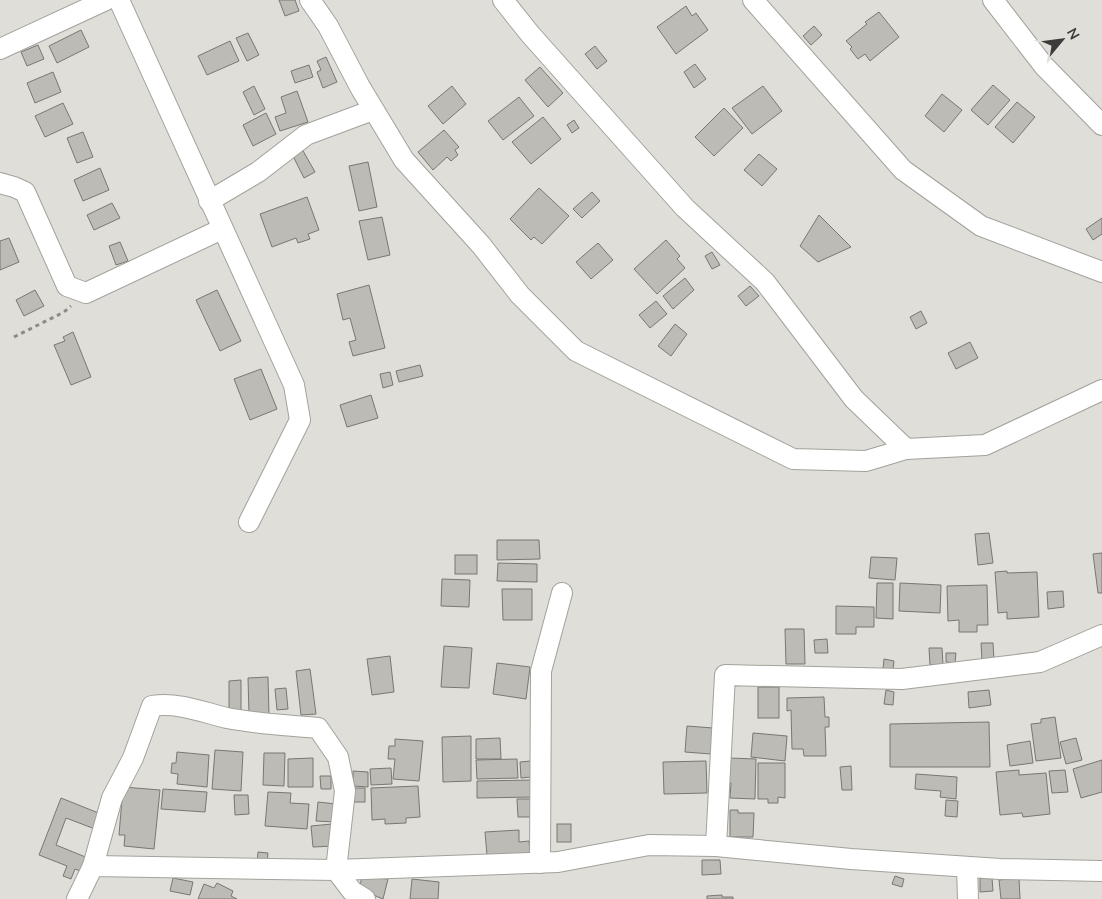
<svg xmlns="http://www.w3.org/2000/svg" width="1102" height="899" viewBox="0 0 1102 899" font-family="'Nunito Sans',sans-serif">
  <rect width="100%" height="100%" fill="#e0ded8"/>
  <!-- building -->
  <g fill="#bcbbb5" stroke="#797772">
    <polygon points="279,0 295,0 299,11 285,16"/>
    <polygon points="686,6 692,16 696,13 708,30 676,54 657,27"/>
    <polygon points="879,12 899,37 870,61 865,54 858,59 850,49 852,47 846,41 867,24 865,22"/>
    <polygon points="814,26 822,35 811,45 803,36"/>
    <polygon points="81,30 89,47 57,63 49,46"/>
    <polygon points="248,33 259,55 247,61 236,38"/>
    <polygon points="230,41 239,61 207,75 198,56"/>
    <polygon points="38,45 44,59 27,66 21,52"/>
    <polygon points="595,46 607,61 597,69 585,54"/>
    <polygon points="326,57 337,82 323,88 317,72 321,70 317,61"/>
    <polygon points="695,64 706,79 694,88 684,72"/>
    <polygon points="309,65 313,77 295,83 291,71"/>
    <polygon points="540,67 563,93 548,107 525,80"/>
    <polygon points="53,72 61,92 35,103 27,83"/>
    <polygon points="993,85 1010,100 988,125 971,110"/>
    <polygon points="254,86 265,109 254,115 243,92"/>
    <polygon points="452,86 466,104 443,124 428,106"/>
    <polygon points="763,86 782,111 752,134 732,108"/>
    <polygon points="297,91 308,122 280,131 275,117 286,113 281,97"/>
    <polygon points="942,94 962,110 944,132 925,116"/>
    <polygon points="519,97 534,116 503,140 488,121"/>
    <polygon points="1017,102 1035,117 1013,143 995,127"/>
    <polygon points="63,103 73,124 45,137 35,116"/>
    <polygon points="724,108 743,128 714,156 695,137"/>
    <polygon points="266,113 276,134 253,146 243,125"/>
    <polygon points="543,117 561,139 531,164 512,142"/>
    <polygon points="574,120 579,128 572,133 567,125"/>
    <polygon points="444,130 459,147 455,150 458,155 451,161 447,157 433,170 418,152"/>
    <polygon points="83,132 93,157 77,163 67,138"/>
    <polygon points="302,149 315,172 304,178 292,154"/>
    <polygon points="759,154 777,169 762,186 744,170"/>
    <polygon points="368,162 377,207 359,211 349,166"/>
    <polygon points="100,168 109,190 83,201 74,180"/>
    <polygon points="539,188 569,216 542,244 534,237 531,240 510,219"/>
    <polygon points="592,192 600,201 582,218 573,209"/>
    <polygon points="307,197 319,230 308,234 310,239 298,243 296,238 272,247 260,214"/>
    <polygon points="112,203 120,218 94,230 87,215"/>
    <polygon points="819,215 851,247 818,262 800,246"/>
    <polygon points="382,217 390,255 368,260 359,221"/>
    <polygon points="1102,218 1102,234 1093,240 1086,229"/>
    <polygon points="9,238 19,262 0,270 0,241"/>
    <polygon points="666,240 680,256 677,259 685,268 657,294 634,269"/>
    <polygon points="120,242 128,261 116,265 109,246"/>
    <polygon points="598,243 613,260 591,279 576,262"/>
    <polygon points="712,252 720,265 712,269 705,256"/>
    <polygon points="685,278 694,290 673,309 663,296"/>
    <polygon points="369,285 385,348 353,356 349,342 356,340 350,318 343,320 337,294"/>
    <polygon points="750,286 759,296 746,306 738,296"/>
    <polygon points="35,290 44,306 24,316 16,300"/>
    <polygon points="217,290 241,341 220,351 196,300"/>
    <polygon points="656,301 667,314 650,328 639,315"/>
    <polygon points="921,311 927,323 916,329 910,317"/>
    <polygon points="675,324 687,334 671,356 658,346"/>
    <polygon points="73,332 91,377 71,385 54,345 65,341 63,337"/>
    <polygon points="970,342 978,358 956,369 948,353"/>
    <polygon points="420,365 423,376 399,382 396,371"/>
    <polygon points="261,369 277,409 250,420 234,379"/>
    <polygon points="390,372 393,385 383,388 380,374"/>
    <polygon points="371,395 378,418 347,427 340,405"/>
    <polygon points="989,533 993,563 978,565 975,534"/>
    <polygon points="497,540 539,540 540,559 497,560"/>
    <polygon points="1102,553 1102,593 1098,593 1093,554"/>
    <rect x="455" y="555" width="22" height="19"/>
    <polygon points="871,557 897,558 895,580 869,578"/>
    <polygon points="498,563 537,564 537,582 497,581"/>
    <polygon points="1007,571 1007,573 1037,572 1039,617 1007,619 1007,612 998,613 995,572"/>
    <polygon points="442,579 470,580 469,607 441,606"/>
    <polygon points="877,583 893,583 893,619 876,618"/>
    <polygon points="900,583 941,585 940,613 899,611"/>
    <polygon points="987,585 988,625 977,625 977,632 959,632 959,620 948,621 947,586"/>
    <polygon points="502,589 532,589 532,620 503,620"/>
    <polygon points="1063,591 1064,607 1048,609 1047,592"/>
    <polygon points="836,606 874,607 874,627 856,627 856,634 836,634"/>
    <polygon points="785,629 804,629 805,664 786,664"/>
    <polygon points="827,639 828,653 815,653 814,640"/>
    <polygon points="981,643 993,643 994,660 982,661"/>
    <polygon points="444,646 472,648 469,688 441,687"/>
    <polygon points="929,648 942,648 943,665 930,665"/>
    <polygon points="946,653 956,653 955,663 946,662"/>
    <polygon points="390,656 394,692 372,695 367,659"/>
    <polygon points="884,659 894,661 893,670 883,669"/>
    <polygon points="497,663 530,667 526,699 493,694"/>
    <polygon points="310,669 316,714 301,715 296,671"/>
    <polygon points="268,677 269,715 249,715 248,678"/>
    <polygon points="241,680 241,713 229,713 229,681"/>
    <rect x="758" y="687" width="21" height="31"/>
    <polygon points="286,688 288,709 277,710 275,689"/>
    <polygon points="886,690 894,692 893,705 884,704"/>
    <polygon points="989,690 991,705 969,708 968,692"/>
    <polygon points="824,697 825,717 829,717 829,727 825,727 826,756 804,756 803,749 792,749 791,710 787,711 787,698"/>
    <polygon points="1055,717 1061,758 1036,761 1031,724 1041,723 1041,719"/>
    <polygon points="989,722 990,767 890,767 890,724"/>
    <polygon points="687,726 713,728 711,754 685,752"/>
    <polygon points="753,733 787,736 785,761 751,757"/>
    <polygon points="471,736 471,781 443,782 442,737"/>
    <polygon points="500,738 501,759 476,759 476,739"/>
    <polygon points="1076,738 1082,760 1066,764 1060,742"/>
    <polygon points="395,739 423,741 419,781 393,779 395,759 388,759 389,746 395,746"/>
    <polygon points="1030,741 1033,763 1010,766 1007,745"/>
    <polygon points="215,750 243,752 241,791 212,789"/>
    <polygon points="177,752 209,755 207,787 177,784 178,774 171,773 172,763 176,763"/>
    <polygon points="264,753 285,753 284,786 263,785"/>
    <polygon points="313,758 313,787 288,787 288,759"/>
    <polygon points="729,758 756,759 755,799 730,798 731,783 728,783"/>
    <polygon points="517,759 518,778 477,779 476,760"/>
    <polygon points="1102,760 1102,792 1081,798 1073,769"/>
    <polygon points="531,761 531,777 521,778 520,762"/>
    <polygon points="706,761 707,793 664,794 663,762"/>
    <polygon points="758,763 785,763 785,798 778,797 778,803 768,803 768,799 758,799"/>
    <polygon points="851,766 852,790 842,790 840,767"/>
    <polygon points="391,768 392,784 371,785 370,769"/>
    <polygon points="1019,770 1019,775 1046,773 1050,814 1023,817 1022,813 1000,815 996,772"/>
    <polygon points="1065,770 1068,792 1052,793 1049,771"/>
    <polygon points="353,771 368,772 368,787 353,786"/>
    <polygon points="916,774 957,777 956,799 940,797 941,791 915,789"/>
    <polygon points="320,776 331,776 331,789 321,789"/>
    <polygon points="533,780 534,797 477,798 477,781"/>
    <polygon points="418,786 420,817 406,818 406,823 385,824 385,819 372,820 371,788"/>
    <polygon points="123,787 160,790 154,849 124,846 125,835 119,835"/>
    <rect x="351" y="788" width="14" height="14"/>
    <polygon points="163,789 207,792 205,812 161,809"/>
    <polygon points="268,792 291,793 290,803 309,804 307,829 265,826"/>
    <polygon points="234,795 248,795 249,814 235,815"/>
    <polygon points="61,798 101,814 95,829 66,818 56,845 88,858 83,872 75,869 71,879 63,876 67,866 39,855"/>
    <polygon points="517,799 533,799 534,817 518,817"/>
    <polygon points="946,800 958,801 957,817 945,816"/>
    <polygon points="318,802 336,804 335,822 316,821"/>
    <polygon points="730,810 738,810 738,813 754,813 753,837 730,837"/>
    <polygon points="332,824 334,846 313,847 311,826"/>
    <rect x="557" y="824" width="14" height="18"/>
    <polygon points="519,830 519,842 529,841 530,853 487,855 485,832"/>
    <polygon points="258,852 268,853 267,864 257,863"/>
    <polygon points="702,860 720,860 721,874 702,875"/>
    <polygon points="895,876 904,879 902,887 892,884"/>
    <polygon points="362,877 388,879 383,899 359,889"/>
    <polygon points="173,878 193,882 190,895 170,891"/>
    <polygon points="980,878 992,878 993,891 980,892"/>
    <polygon points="1019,878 1020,899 1001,899 999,880"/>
    <polygon points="412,879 439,882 438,899 410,899"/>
    <polygon points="217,883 233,891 231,896 237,899 198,899 204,884 214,888"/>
    <polygon points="722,895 722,897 733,897 733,899 707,899 707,896"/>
  </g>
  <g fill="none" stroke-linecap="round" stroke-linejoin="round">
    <!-- minor casing -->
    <g stroke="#a2a19b" stroke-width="22">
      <g id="minor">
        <polyline points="119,0 294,385 300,420 249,522"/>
        <polyline points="310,0 328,26 360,87 404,160 481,245 520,295 576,351 793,459 866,461 906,449"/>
        <polyline points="503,0 530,34 685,208 765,282 854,399 906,449 985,445 1102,390"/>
        <polyline points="753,0 903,170 981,226 1102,272"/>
        <polyline points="993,0 1044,66 1102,125"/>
        <polyline points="0,49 106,0"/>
        <polyline points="0,183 14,187 25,192 67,286 86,293 222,229"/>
        <polyline points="209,201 258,172 306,135 373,110"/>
        <polyline points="716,846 725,675 902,679 1040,662 1102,635"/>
        <polyline points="540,863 541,671 562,593"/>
        <path d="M93,866L112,798L133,758L152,706C178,702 202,712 227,718C257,724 288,725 318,728L338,757L345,791L336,870L352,891L365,899"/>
        <polyline points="967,867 968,899"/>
        <polyline points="77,899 93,866 336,870 558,862 649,845 716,846 851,859 1000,869 1102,871"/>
      </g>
    </g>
    <!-- path -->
    <polyline stroke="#8c8b87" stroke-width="3" stroke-dasharray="4 4" stroke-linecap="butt" points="14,337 64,312 71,306"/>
    <!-- minor -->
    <use href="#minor" stroke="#fff" stroke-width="20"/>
  </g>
  <!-- north arrow -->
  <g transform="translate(1062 40) rotate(61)" stroke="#e0ded8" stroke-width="4" paint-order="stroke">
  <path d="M0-4L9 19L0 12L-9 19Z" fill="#3c3b39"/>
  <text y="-8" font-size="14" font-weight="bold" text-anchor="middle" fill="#3c3b39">N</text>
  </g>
</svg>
